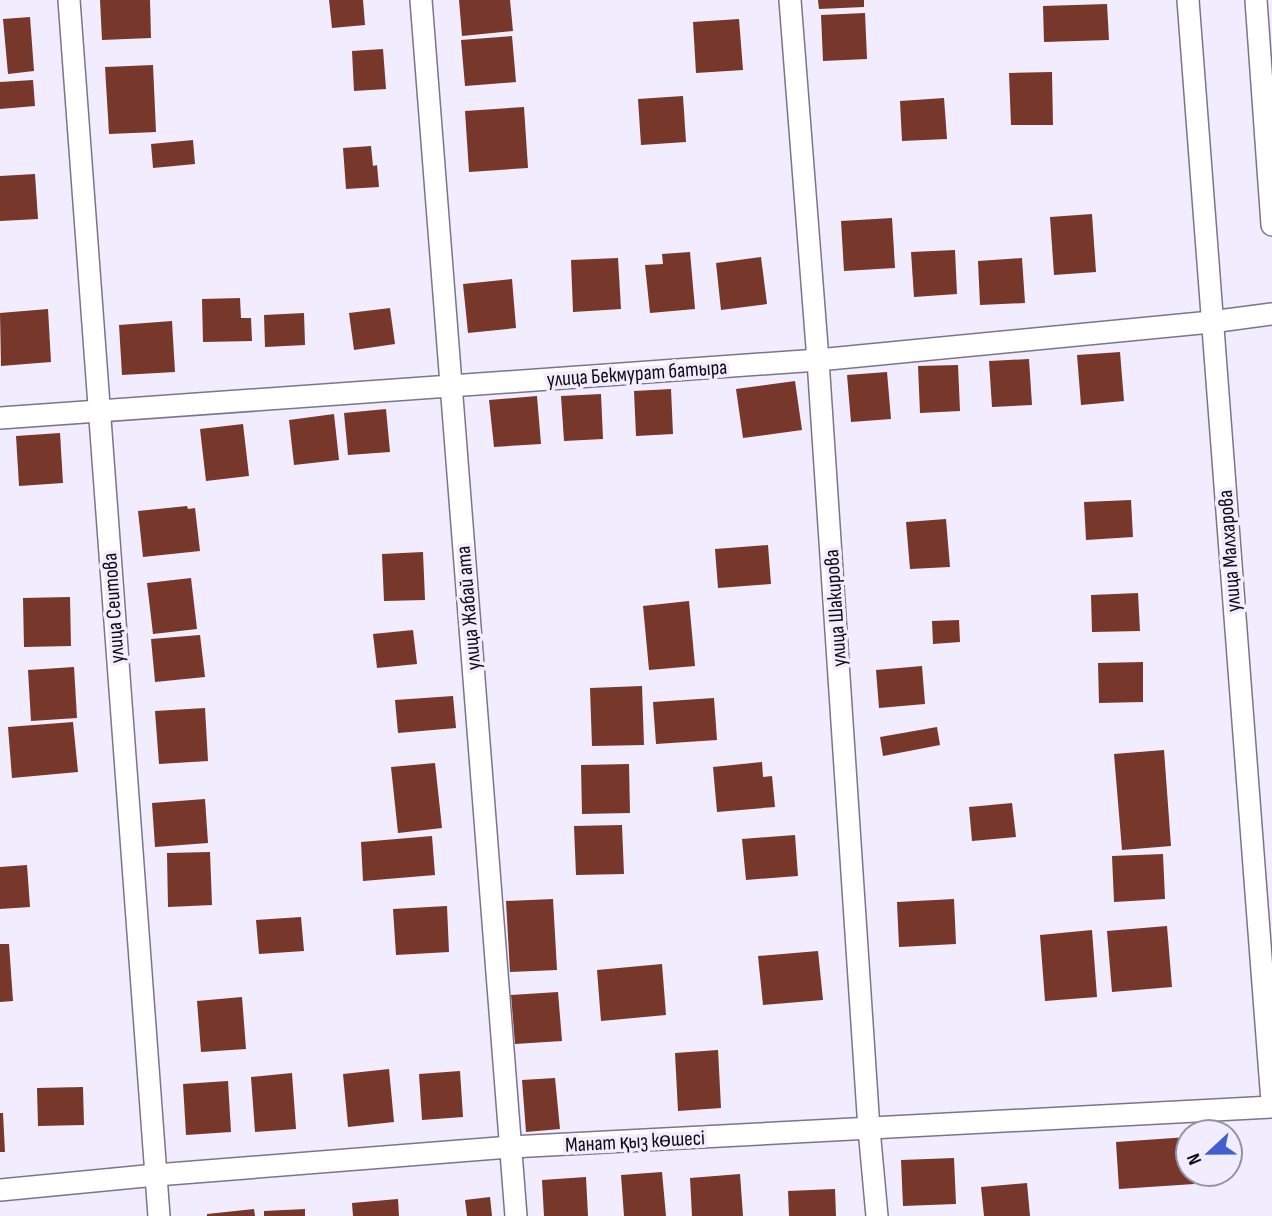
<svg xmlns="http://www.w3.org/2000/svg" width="1272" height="1216" viewBox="0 0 1272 1216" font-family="'Sofia Sans Condensed',sans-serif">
  <rect width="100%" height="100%" fill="#f1edfe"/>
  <!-- building -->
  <g fill="#77372a">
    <polygon points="100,0 150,0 151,38 102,40"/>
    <polygon points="329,0 363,0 365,25 332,28"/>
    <polygon points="459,0 510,0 513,31 462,36"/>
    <polygon points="818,0 864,0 864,7 819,9"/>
    <polygon points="1107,4 1109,40 1044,42 1043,6"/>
    <polygon points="865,13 867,59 823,61 821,15"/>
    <polygon points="30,17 34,71 8,74 3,19"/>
    <polygon points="739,19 743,70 696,73 693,22"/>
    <polygon points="512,36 516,82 465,86 461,40"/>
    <polygon points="383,49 386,89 354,91 352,51"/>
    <polygon points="153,65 156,132 109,134 105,67"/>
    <polygon points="1052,72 1053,125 1011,125 1009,73"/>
    <polygon points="33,80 35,106 0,109 0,82"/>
    <polygon points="683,96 686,142 641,145 638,99"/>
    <polygon points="944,98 947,139 902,141 900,101"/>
    <polygon points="524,107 528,168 469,172 465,111"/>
    <polygon points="193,140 195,164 153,168 151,144"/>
    <polygon points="371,146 373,166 377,165 379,187 346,189 343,148"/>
    <polygon points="35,174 38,219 0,221 0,176"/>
    <polygon points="1092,214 1096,272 1054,275 1050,217"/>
    <polygon points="892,218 895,268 844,271 841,221"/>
    <polygon points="955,250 957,294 914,297 911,252"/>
    <polygon points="690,252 695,309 650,313 645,265 663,264 662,254"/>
    <polygon points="761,257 767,304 721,310 716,263"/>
    <polygon points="618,258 621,309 573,312 571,260"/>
    <polygon points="1022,258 1025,303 980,305 978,261"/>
    <polygon points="512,279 516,328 468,333 463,284"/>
    <polygon points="240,298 241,318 251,318 252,341 203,342 202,299"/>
    <polygon points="390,308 395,344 354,350 349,313"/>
    <polygon points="48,309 51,362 1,366 0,313"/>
    <polygon points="304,313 305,345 265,347 264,315"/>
    <polygon points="172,321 175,372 122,375 119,325"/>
    <polygon points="1120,352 1124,401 1081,405 1077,355"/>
    <polygon points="1029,359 1032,405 992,407 989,361"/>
    <polygon points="958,365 960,411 920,413 918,366"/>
    <polygon points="887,372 891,419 851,422 847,375"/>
    <polygon points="795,381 802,430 743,438 736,389"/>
    <polygon points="671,389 673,434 636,436 634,391"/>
    <polygon points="601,394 603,439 564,441 561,396"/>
    <polygon points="537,396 541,444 494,447 489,400"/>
    <polygon points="386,409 390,452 348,455 344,413"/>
    <polygon points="334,414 339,460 294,465 289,420"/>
    <polygon points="243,424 249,476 206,481 200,429"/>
    <polygon points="60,433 63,483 19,486 16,436"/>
    <polygon points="1131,500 1133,537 1086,540 1084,502"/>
    <polygon points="187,506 188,509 195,508 200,551 143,557 138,511"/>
    <polygon points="946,519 950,567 910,569 906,522"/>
    <polygon points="768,545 771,584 718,588 715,549"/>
    <polygon points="423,552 425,600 384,601 382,554"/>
    <polygon points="191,578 197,629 153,634 147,583"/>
    <polygon points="1138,593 1140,631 1092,632 1091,595"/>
    <polygon points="70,597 71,646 24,647 23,598"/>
    <polygon points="689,601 695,666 649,670 643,606"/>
    <polygon points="959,620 960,642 933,644 932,621"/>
    <polygon points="413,630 417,664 377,668 373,634"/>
    <polygon points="200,635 205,677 155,682 151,639"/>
    <polygon points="1143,662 1143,702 1099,703 1098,663"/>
    <polygon points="922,666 925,704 879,708 876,670"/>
    <polygon points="74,667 77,718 31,721 28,670"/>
    <polygon points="642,686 644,745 592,746 590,688"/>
    <polygon points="453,696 456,728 398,733 395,700"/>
    <polygon points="714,698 717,740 656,744 653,702"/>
    <polygon points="205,708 208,761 159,764 155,711"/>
    <polygon points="73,722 78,772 12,778 8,727"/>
    <polygon points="937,727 940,745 883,756 880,737"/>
    <polygon points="1164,750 1171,846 1122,850 1114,754"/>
    <polygon points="762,762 763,777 772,776 775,807 717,812 713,767"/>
    <polygon points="435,763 442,828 398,833 391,767"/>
    <polygon points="629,764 630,813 582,814 581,765"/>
    <polygon points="205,799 208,843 155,847 152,803"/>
    <polygon points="1012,803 1016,837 972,841 969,807"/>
    <polygon points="622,825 624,874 576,875 574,826"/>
    <polygon points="795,835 798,876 746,880 742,839"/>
    <polygon points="432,836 435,875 363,881 361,842"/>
    <polygon points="210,852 212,905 168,907 167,853"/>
    <polygon points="1163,854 1165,899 1114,902 1112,856"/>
    <polygon points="27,865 30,907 0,909 0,867"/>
    <polygon points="553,899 557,970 510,972 506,901"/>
    <polygon points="954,899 956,944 899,947 897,902"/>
    <polygon points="447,906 449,952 396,955 393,909"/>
    <polygon points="301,917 304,951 259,954 256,920"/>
    <polygon points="1167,926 1172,987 1112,992 1107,931"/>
    <polygon points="1092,930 1097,997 1045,1001 1040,935"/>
    <polygon points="0,944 9,944 13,1001 0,1002"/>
    <polygon points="818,951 823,1000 763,1005 758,956"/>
    <polygon points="662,964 666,1015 601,1021 597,970"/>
    <polygon points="558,992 562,1041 515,1044 511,995"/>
    <polygon points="242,997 246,1049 201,1052 197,1001"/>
    <polygon points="718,1050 721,1108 678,1111 675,1053"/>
    <polygon points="389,1069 394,1122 348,1127 343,1074"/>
    <polygon points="460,1071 463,1117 422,1120 419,1074"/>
    <polygon points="292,1073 296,1129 255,1132 251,1077"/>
    <polygon points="555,1078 560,1129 526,1132 522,1080"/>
    <polygon points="228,1081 231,1132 186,1135 183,1084"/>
    <polygon points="83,1087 84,1125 38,1126 37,1088"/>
    <polygon points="0,1113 3,1113 5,1152 0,1152"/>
    <polygon points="1188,1137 1188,1174 1193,1174 1194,1184 1119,1189 1116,1142"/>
    <polygon points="954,1158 956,1204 903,1206 901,1160"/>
    <polygon points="662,1172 666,1216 624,1216 621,1175"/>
    <polygon points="740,1174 743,1216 692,1216 690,1178"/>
    <polygon points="586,1177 588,1216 544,1216 542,1180"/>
    <polygon points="1027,1183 1030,1216 984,1216 981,1187"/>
    <polygon points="835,1189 836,1216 789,1216 788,1191"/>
    <polygon points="490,1197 492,1216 467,1216 465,1200"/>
    <polygon points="398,1199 399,1216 353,1216 352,1203"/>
    <polygon points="254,1209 255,1216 207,1216 207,1214"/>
    <polygon points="305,1209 305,1216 264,1216 264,1211"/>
  </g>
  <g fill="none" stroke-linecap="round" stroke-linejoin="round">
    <!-- minor casing -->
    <g stroke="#7a7588" stroke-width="24">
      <g id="minor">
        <polyline points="69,0 159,1216"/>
        <polyline points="421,0 516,1216"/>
        <polyline points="790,0 818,360 869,1129 877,1216"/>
        <polyline points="1188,0 1272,1102"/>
        <polyline points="1256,0 1272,225"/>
        <polyline points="0,418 818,360 1211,322 1272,314"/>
        <polyline points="0,1190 156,1175 511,1147 1272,1107"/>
      </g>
    </g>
    <!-- minor -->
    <use href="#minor" stroke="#fff" stroke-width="21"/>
  </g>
  <g text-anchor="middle" stroke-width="7" stroke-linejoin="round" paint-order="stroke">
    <!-- street labels -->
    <g font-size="21" fill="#0e0c13" stroke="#f1edfe">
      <text transform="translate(637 373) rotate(-4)" y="7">улица Бекмурат батыра</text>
      <text transform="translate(1229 551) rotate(-94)" y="7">улица Малхарова</text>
      <text transform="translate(113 608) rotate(-94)" y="7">улица Сеитова</text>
      <text transform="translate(468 608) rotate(-95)" y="7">улица Жабай ата</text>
      <text transform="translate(835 608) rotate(-94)" y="7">улица Шакирова</text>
      <text transform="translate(635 1141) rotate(-3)" y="7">Манат қыз көшесі</text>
    </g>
  </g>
  <!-- north arrow -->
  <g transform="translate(1209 1153) rotate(248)"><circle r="33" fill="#f1edfe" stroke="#9693a0" stroke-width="2"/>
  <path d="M0-5L12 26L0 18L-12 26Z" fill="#425fd2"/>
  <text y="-10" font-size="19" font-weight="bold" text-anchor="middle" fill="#0e0c13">N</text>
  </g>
</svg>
